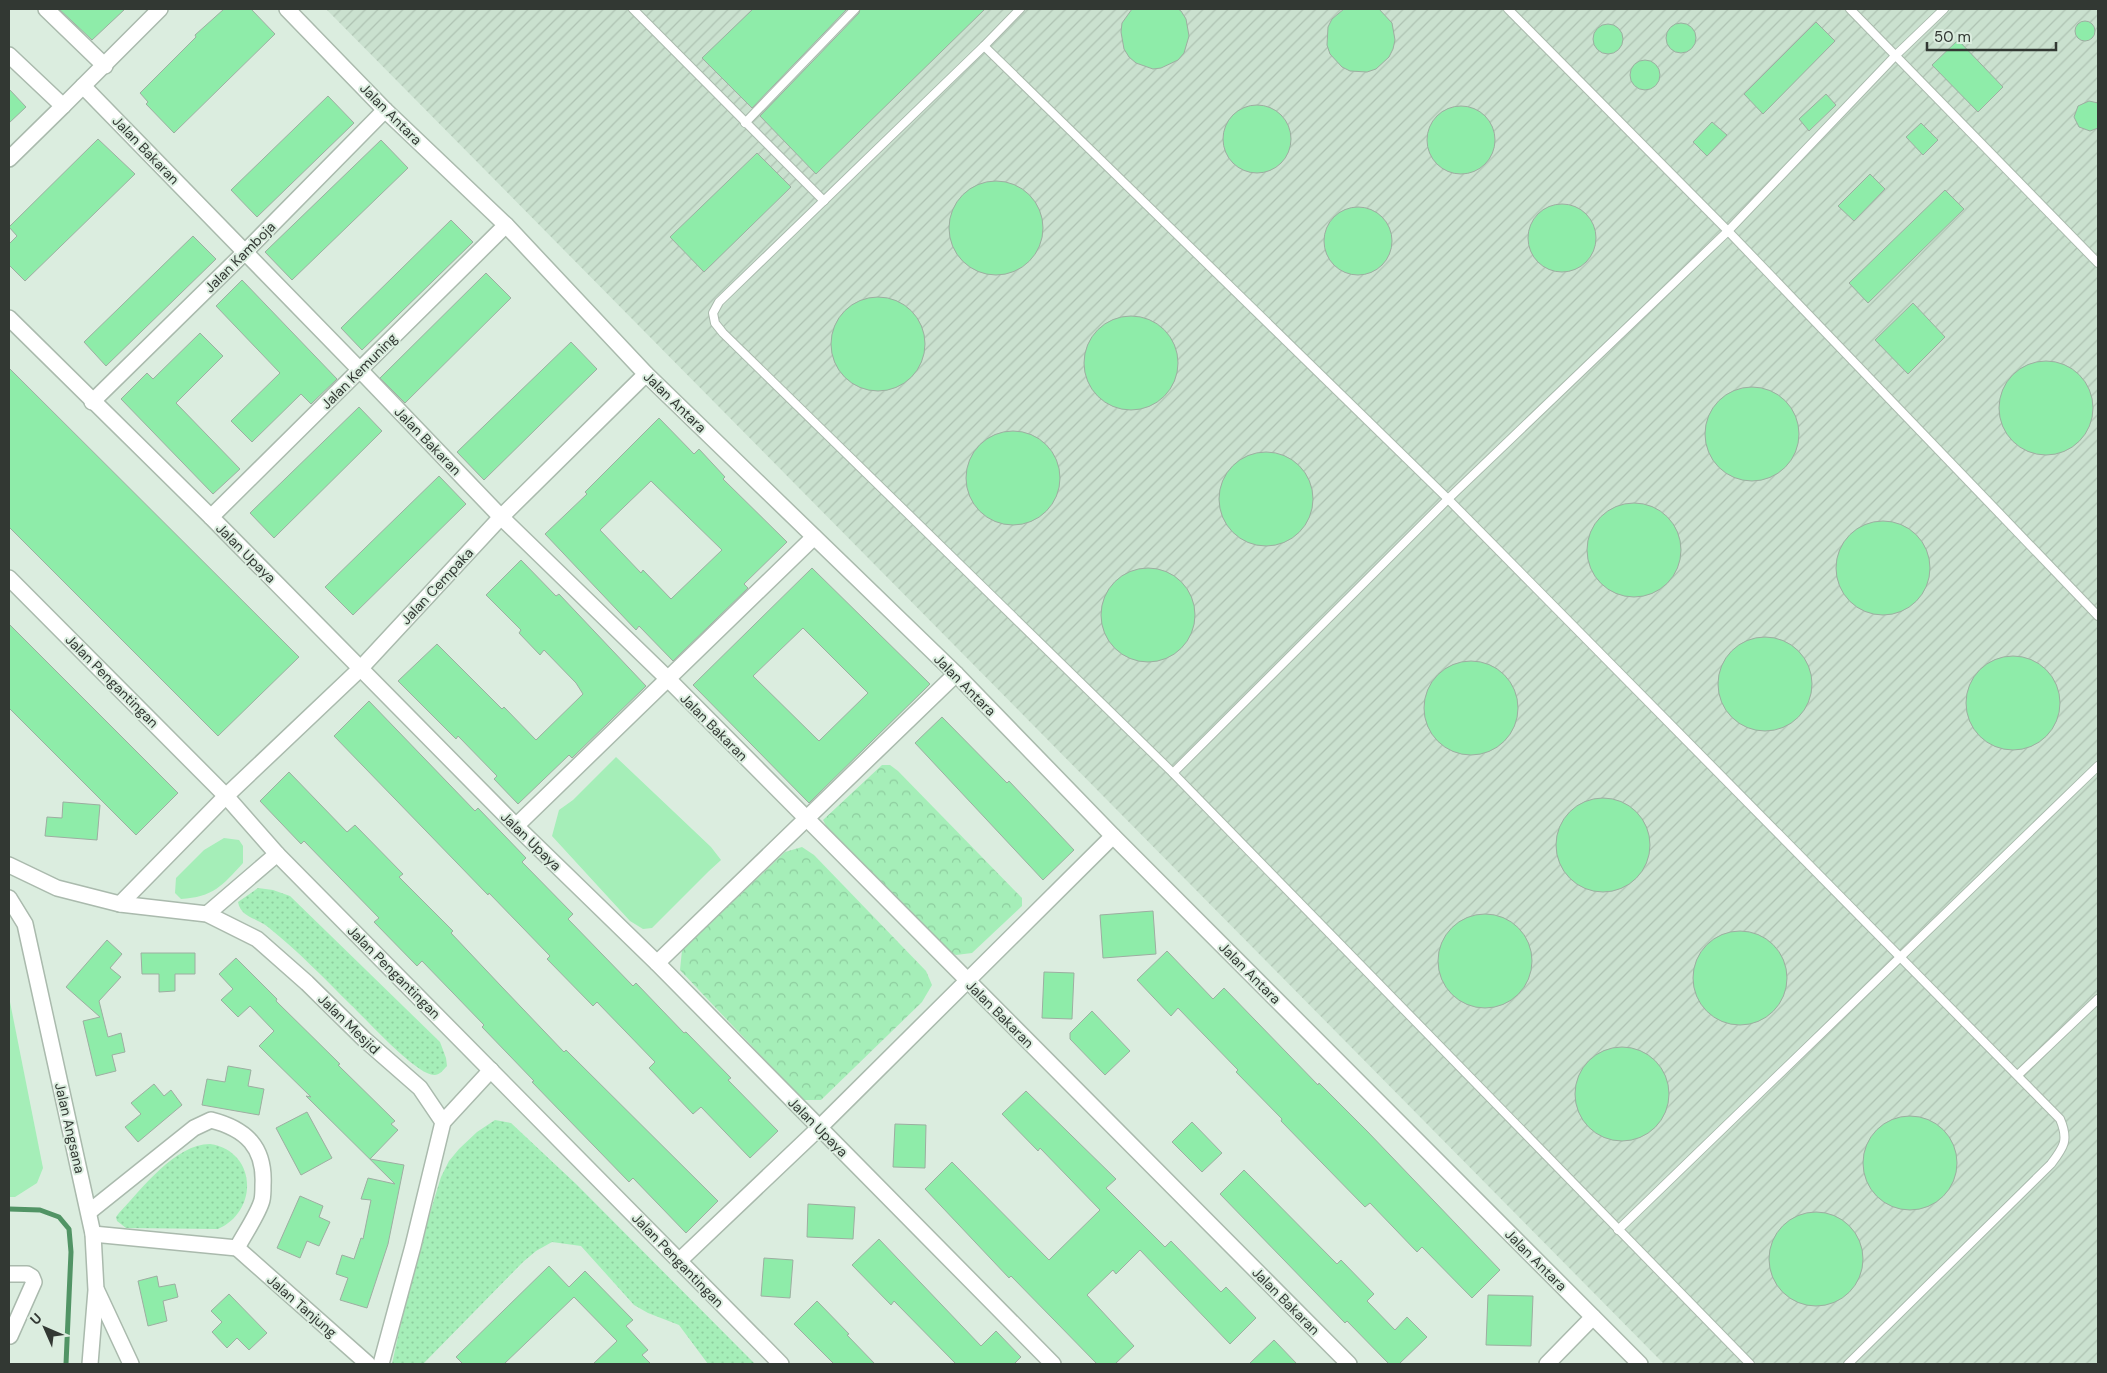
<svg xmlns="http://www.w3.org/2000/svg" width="2107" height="1373" viewBox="0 0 2107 1373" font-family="'DM Sans',sans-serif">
  <defs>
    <pattern id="industrial-furrows" width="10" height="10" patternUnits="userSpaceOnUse" patternTransform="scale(1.25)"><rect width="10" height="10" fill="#cae1cf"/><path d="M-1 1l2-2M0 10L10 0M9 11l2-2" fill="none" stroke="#aec2b2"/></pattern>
    <pattern id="forest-crowns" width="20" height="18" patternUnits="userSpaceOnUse" patternTransform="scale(1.25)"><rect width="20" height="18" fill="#a5eeb8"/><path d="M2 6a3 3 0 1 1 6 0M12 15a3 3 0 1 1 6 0" fill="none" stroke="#8ecd9f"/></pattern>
    <pattern id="garden-dots" width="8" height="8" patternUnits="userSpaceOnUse" patternTransform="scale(1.25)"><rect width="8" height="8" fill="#a5eeb8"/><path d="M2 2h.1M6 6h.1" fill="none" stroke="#8ecd9f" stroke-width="1.8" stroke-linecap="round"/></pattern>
  </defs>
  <rect width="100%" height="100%" fill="#dbeddf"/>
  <!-- industrial -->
  <polygon fill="url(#industrial-furrows)" points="326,9 2098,9 2098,1364 1664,1364"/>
  <!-- grass -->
  <g fill="#a5eeb8">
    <polygon points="616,757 711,847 721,860 709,871 652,928 643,929 630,921 552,836 559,810 573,800"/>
    <path d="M224,838L239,840L243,846V863C222,886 213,897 181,899L175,893L176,878L204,850Z"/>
    <polygon points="9,997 43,1168 37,1183 15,1197 9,1197"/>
  </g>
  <!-- forest -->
  <g fill="url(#forest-crowns)">
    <polygon points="882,765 890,765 898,771 1022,898 1022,906 972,953 956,955 945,950 830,833 823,820"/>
    <polygon points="802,847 814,855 926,971 932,985 922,1002 821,1100 804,1100 798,1095 680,970 682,950 785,852"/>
  </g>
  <!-- garden -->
  <g fill="url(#garden-dots)">
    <path d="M258,888L273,890L290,896L440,1042L446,1058L447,1066C443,1070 441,1074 435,1075C418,1077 365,1018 351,1005C324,978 298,951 268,927C256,917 241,918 238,902Z"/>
    <polygon points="495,1120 511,1123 576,1184 755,1364 708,1364 679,1325 648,1313 634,1305 581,1246 552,1242 536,1251 523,1262 423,1364 392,1364 412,1271 441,1177 449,1161 459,1149 477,1132"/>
    <path d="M210,1144C257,1151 259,1211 218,1229L126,1228L117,1221L116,1217L119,1213C142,1189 175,1144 210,1144Z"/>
  </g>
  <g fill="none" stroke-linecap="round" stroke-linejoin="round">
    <!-- stream -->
    <polyline stroke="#519465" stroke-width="5" points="9,1209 40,1210 59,1217 69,1229 71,1252 66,1364"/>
  </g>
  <!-- building -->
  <g fill="#8eeca9" stroke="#9daea1" fill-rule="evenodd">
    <polygon points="59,9 125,9 92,40"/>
    <polygon points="224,9 251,9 275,34 174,133 146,104 148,102 140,93 196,37 195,35"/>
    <polygon points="753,9 847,9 752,108 702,58"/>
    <polygon points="860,9 985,9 816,174 760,116 859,13"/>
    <polygon points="1132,9 1178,9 1181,11 1186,19 1189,36 1184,53 1178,60 1161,68 1153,69 1136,63 1129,57 1124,49 1121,32 1122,23"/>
    <polygon points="1344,9 1379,9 1392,23 1395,40 1393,49 1389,57 1376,69 1367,72 1350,71 1342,67 1330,54 1327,45 1328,27 1332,19"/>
    <circle cx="2085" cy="31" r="10"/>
    <polygon points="1816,22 1835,41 1763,114 1744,94"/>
    <circle cx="1681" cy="38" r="15"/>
    <circle cx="1608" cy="39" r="15"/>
    <polygon points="1958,40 2003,87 1978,112 1932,65"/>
    <circle cx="1645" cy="75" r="15"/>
    <polygon points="9,89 26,107 9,123"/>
    <polygon points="1826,94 1836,105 1809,131 1799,119"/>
    <polygon points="328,96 354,123 257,217 231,190"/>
    <polygon points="2089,101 2098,103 2098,128 2090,131 2079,127 2074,117 2078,106"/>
    <circle cx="1257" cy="139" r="34"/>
    <circle cx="1461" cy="140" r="34"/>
    <polygon points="1712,122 1727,135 1707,156 1693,142"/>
    <polygon points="1921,123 1938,140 1923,155 1906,137"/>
    <polygon points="98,139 135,174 25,281 9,265 9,244 17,236 9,227"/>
    <polygon points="381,140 408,168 292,280 265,252"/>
    <polygon points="757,153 791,187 704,272 670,237"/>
    <polygon points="1870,174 1885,189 1854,221 1838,206"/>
    <circle cx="996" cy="228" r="47"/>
    <polygon points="1945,190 1964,209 1868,303 1849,283"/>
    <circle cx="1562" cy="238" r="34"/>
    <circle cx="1358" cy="241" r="34"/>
    <polygon points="451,220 473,242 362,350 341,328"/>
    <polygon points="193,236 216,259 106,366 84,342"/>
    <polygon points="486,273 511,298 405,403 380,378"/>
    <polygon points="242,280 337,379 311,404 301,394 252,442 231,421 280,373 216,306"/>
    <circle cx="878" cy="344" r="47"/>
    <polygon points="1913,303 1945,337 1908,374 1875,340"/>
    <circle cx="1131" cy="363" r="47"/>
    <polygon points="200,333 223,356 176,403 240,469 213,494 121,399 147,373 153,379"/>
    <polygon points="571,342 597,369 484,480 457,452"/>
    <circle cx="2046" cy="408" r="47"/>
    <polygon points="9,368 299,657 218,736 9,527"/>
    <circle cx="1752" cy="434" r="47"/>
    <polygon points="359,407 382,431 274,538 250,513"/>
    <path d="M659,418L694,454L699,449L725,477L723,479L787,542L744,584L748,588L673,661L639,626L636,630L545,534L587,494L585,492ZM651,481L722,550L671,599L643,570L641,573L600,530Z"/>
    <circle cx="1013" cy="478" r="47"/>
    <circle cx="1266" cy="499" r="47"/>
    <polygon points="439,476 466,504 353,615 325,587"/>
    <circle cx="1634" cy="550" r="47"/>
    <circle cx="1883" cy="568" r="47"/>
    <polygon points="521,560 556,596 559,594 646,686 572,758 569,755 518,804 494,779 497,776 458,736 456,739 398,681 437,644 502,709 504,707 536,740 583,694 576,683 544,650 540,655 519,633 521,630 486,595"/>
    <path d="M812,568L930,684L809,803L693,685ZM803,628L868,693L819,741L753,676Z"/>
    <circle cx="1148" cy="615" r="47"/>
    <polygon points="9,624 178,793 136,835 9,708"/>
    <circle cx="1765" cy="684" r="47"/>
    <circle cx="2013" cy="703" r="47"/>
    <circle cx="1471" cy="708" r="47"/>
    <polygon points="369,701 475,811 478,808 526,858 522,862 573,914 568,919 633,986 636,983 684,1033 686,1032 731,1078 728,1080 778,1131 750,1158 701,1107 693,1114 649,1068 655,1062 597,1002 593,1006 547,959 550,956 489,893 488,895 334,736"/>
    <polygon points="942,717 1007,783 1009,781 1074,850 1043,880 915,743"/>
    <polygon points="289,772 347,832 355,825 403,874 399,877 453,931 451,933 501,986 564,1052 566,1050 718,1201 686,1233 633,1178 629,1182 532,1082 534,1081 482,1027 484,1025 422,961 417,966 374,922 379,918 304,841 301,844 260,801"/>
    <circle cx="1603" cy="845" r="47"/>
    <polygon points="63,802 100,805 97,840 45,836 47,817 62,818"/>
    <polygon points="1153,911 1156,954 1103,958 1100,915"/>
    <circle cx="1485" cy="961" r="47"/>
    <circle cx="1740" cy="978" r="47"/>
    <polygon points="107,940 122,954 110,968 121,977 99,1001 108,1037 121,1033 125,1052 112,1055 116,1071 96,1076 83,1021 100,1017 66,987"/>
    <polygon points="1167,951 1213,999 1224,988 1318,1085 1319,1083 1367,1131 1500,1270 1472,1298 1422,1247 1417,1252 1370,1203 1365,1207 1281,1121 1282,1119 1236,1072 1238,1070 1178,1008 1171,1016 1137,980"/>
    <polygon points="141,953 195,953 195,974 175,974 175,991 159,992 159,974 142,974"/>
    <polygon points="236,958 277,999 276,1001 340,1064 338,1065 395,1121 391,1124 398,1130 370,1159 404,1165 388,1244 367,1308 340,1300 348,1278 336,1274 342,1255 354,1259 361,1238 363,1239 371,1200 361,1199 368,1178 395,1184 306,1096 311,1097 259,1046 274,1031 250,1006 238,1017 221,1000 233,989 219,974"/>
    <polygon points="1044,972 1074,973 1072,1019 1042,1018"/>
    <polygon points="1092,1011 1130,1051 1105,1075 1070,1039 1070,1033"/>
    <circle cx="1622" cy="1094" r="47"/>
    <polygon points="228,1066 251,1070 248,1086 264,1089 259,1115 202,1105 207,1079 225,1082"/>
    <polygon points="154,1084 164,1096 171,1090 182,1105 138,1142 125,1127 141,1114 131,1103"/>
    <polygon points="1026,1091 1116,1179 1106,1188 1165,1247 1171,1241 1221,1292 1226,1287 1256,1318 1230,1344 1140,1250 1116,1274 1113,1270 1087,1295 1134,1346 1115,1364 1097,1364 1011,1276 1009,1278 925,1189 952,1162 1049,1260 1100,1210 1040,1148 1038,1151 1002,1114"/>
    <polygon points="307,1112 332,1158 301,1175 276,1128"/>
    <circle cx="1910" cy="1163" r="47"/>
    <polygon points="1192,1122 1222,1153 1202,1172 1172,1142"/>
    <polygon points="895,1124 926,1125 925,1168 893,1167"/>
    <polygon points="1244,1170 1337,1264 1341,1260 1374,1294 1367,1301 1395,1330 1407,1317 1427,1337 1399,1364 1389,1364 1347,1321 1345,1323 1220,1194"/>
    <polygon points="300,1196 323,1206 319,1217 330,1222 319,1246 307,1241 300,1258 277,1248"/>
    <polygon points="808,1204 855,1207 853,1239 807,1237"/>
    <circle cx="1816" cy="1259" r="47"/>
    <polygon points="879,1239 981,1346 996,1331 1021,1357 1014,1364 956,1364 894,1301 891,1305 852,1265"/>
    <polygon points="764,1258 793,1260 790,1298 761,1296"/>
    <polygon points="549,1266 569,1287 585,1271 633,1320 626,1326 648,1350 642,1355 651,1364 593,1364 617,1341 574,1297 504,1364 463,1364 456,1357"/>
    <polygon points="157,1276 159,1287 175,1284 178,1297 163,1301 167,1321 148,1326 138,1281"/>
    <polygon points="229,1294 267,1333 249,1350 237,1338 227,1348 212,1332 222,1322 211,1311"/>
    <polygon points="1488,1295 1533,1296 1531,1346 1486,1345"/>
    <polygon points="817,1301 849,1334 847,1335 875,1364 834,1364 794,1324"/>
    <polygon points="1274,1340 1297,1364 1249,1364"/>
  </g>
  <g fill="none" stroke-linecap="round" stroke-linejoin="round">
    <!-- lane casing -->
    <g stroke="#aabaad" stroke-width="10">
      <g id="lane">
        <polyline points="633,9 824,201"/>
        <polyline points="1020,9 984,46 719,302 713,313 715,323 723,333 1173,773 1750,1364"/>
        <polyline points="1508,9 1728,231 2098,616"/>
        <polyline points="1850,9 2098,263"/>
        <path d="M984,46L1448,499L2060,1119C2069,1140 2064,1147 2051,1164L1848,1364"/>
        <polyline points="745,123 855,9"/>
        <polyline points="1173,773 1448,499 1728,231 1896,55 1944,9"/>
        <polyline points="2019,1074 2098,999"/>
        <polyline points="1618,1230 2098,766"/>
      </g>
    </g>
    <!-- street casing -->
    <g stroke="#aabaad" stroke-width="18">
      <g id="street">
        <polyline points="46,9 105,66"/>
        <polyline points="287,9 385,110 506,225 646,374 956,674 1113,836 1640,1364"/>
        <polyline points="9,55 63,106 9,159"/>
        <polyline points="83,86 360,370 501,517 668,679 1349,1364"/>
        <polyline points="63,106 160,9"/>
        <polyline points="9,318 211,517 516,826 657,963 1053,1364"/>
        <polyline points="92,402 245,252 385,110"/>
        <polyline points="211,517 506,225"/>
        <polyline points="9,578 226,796 277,854 781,1364"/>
        <polyline points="516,826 814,537"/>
        <polyline points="9,865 57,888 120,904 207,914 257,939 307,983 364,1039 420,1088 443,1122 413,1246 381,1364"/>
        <polyline points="9,898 25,924 93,1234 96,1290 90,1364"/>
        <polyline points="120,904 226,796 360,669 501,517 646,374"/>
        <polyline points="207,914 277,854"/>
        <polyline points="657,963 956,674"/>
        <polyline points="443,1122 491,1070"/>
        <path d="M89,1212L194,1128L211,1120C246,1129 265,1147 263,1185C263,1190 263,1196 262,1200C259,1213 243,1236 237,1248L93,1234"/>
        <polyline points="237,1248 368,1364"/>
        <polyline points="679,1261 819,1128 1113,836"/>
        <polyline points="9,1274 27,1274 32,1277 34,1282 10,1336"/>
        <polyline points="97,1291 131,1364"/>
        <polyline points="1547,1364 1593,1317"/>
      </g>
    </g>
    <!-- lane -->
    <use href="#lane" stroke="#fff" stroke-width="8"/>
    <!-- street -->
    <use href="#street" stroke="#fff" stroke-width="15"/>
  </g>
  <g text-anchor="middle" stroke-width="4" stroke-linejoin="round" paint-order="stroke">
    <!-- street labels -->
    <g font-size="14" fill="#323833" stroke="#dbeddf">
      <text transform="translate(391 114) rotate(45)" y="5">Jalan Antara</text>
      <text transform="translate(146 150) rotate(46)" y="5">Jalan Bakaran</text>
      <text transform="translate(240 257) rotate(-45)" y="5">Jalan Kamboja</text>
      <text transform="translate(359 371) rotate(-45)" y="5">Jalan Kemuning</text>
      <text transform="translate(675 402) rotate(44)" y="5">Jalan Antara</text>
      <text transform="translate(428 441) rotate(46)" y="5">Jalan Bakaran</text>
      <text transform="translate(246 553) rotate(45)" y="5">Jalan Upaya</text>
      <text transform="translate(437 586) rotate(-47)" y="5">Jalan Cempaka</text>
      <text transform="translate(112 681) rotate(45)" y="5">Jalan Pengantingan</text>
      <text transform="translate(965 685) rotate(45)" y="5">Jalan Antara</text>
      <text transform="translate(714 727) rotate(45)" y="5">Jalan Bakaran</text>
      <text transform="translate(531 841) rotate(44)" y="5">Jalan Upaya</text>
      <text transform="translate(394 972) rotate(45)" y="5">Jalan Pengantingan</text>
      <text transform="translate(1250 973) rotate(45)" y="5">Jalan Antara</text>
      <text transform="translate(1000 1014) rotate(45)" y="5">Jalan Bakaran</text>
      <text transform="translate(349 1024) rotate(44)" y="5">Jalan Mesjid</text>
      <text transform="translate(818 1127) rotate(45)" y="5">Jalan Upaya</text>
      <text transform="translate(70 1128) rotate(77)" y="5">Jalan Angsana</text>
      <text transform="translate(678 1260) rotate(46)" y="5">Jalan Pengantingan</text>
      <text transform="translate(1536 1260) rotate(45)" y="5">Jalan Antara</text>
      <text transform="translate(1286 1301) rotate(45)" y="5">Jalan Bakaran</text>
      <text transform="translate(302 1306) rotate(41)" y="5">Jalan Tanjung</text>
    </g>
  </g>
  <!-- border -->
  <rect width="2107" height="1373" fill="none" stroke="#323833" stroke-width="20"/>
  <!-- north arrow -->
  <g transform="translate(45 1328) rotate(315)" stroke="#dbeddf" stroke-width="4" paint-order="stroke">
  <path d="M0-4L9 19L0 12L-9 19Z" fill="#323833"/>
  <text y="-8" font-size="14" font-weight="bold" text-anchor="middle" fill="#323833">U</text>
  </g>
  <!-- scale -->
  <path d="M1927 42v8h129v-8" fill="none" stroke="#323833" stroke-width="2.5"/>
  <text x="1934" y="42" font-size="15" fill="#323833" stroke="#dbeddf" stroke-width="4" paint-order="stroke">50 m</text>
</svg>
